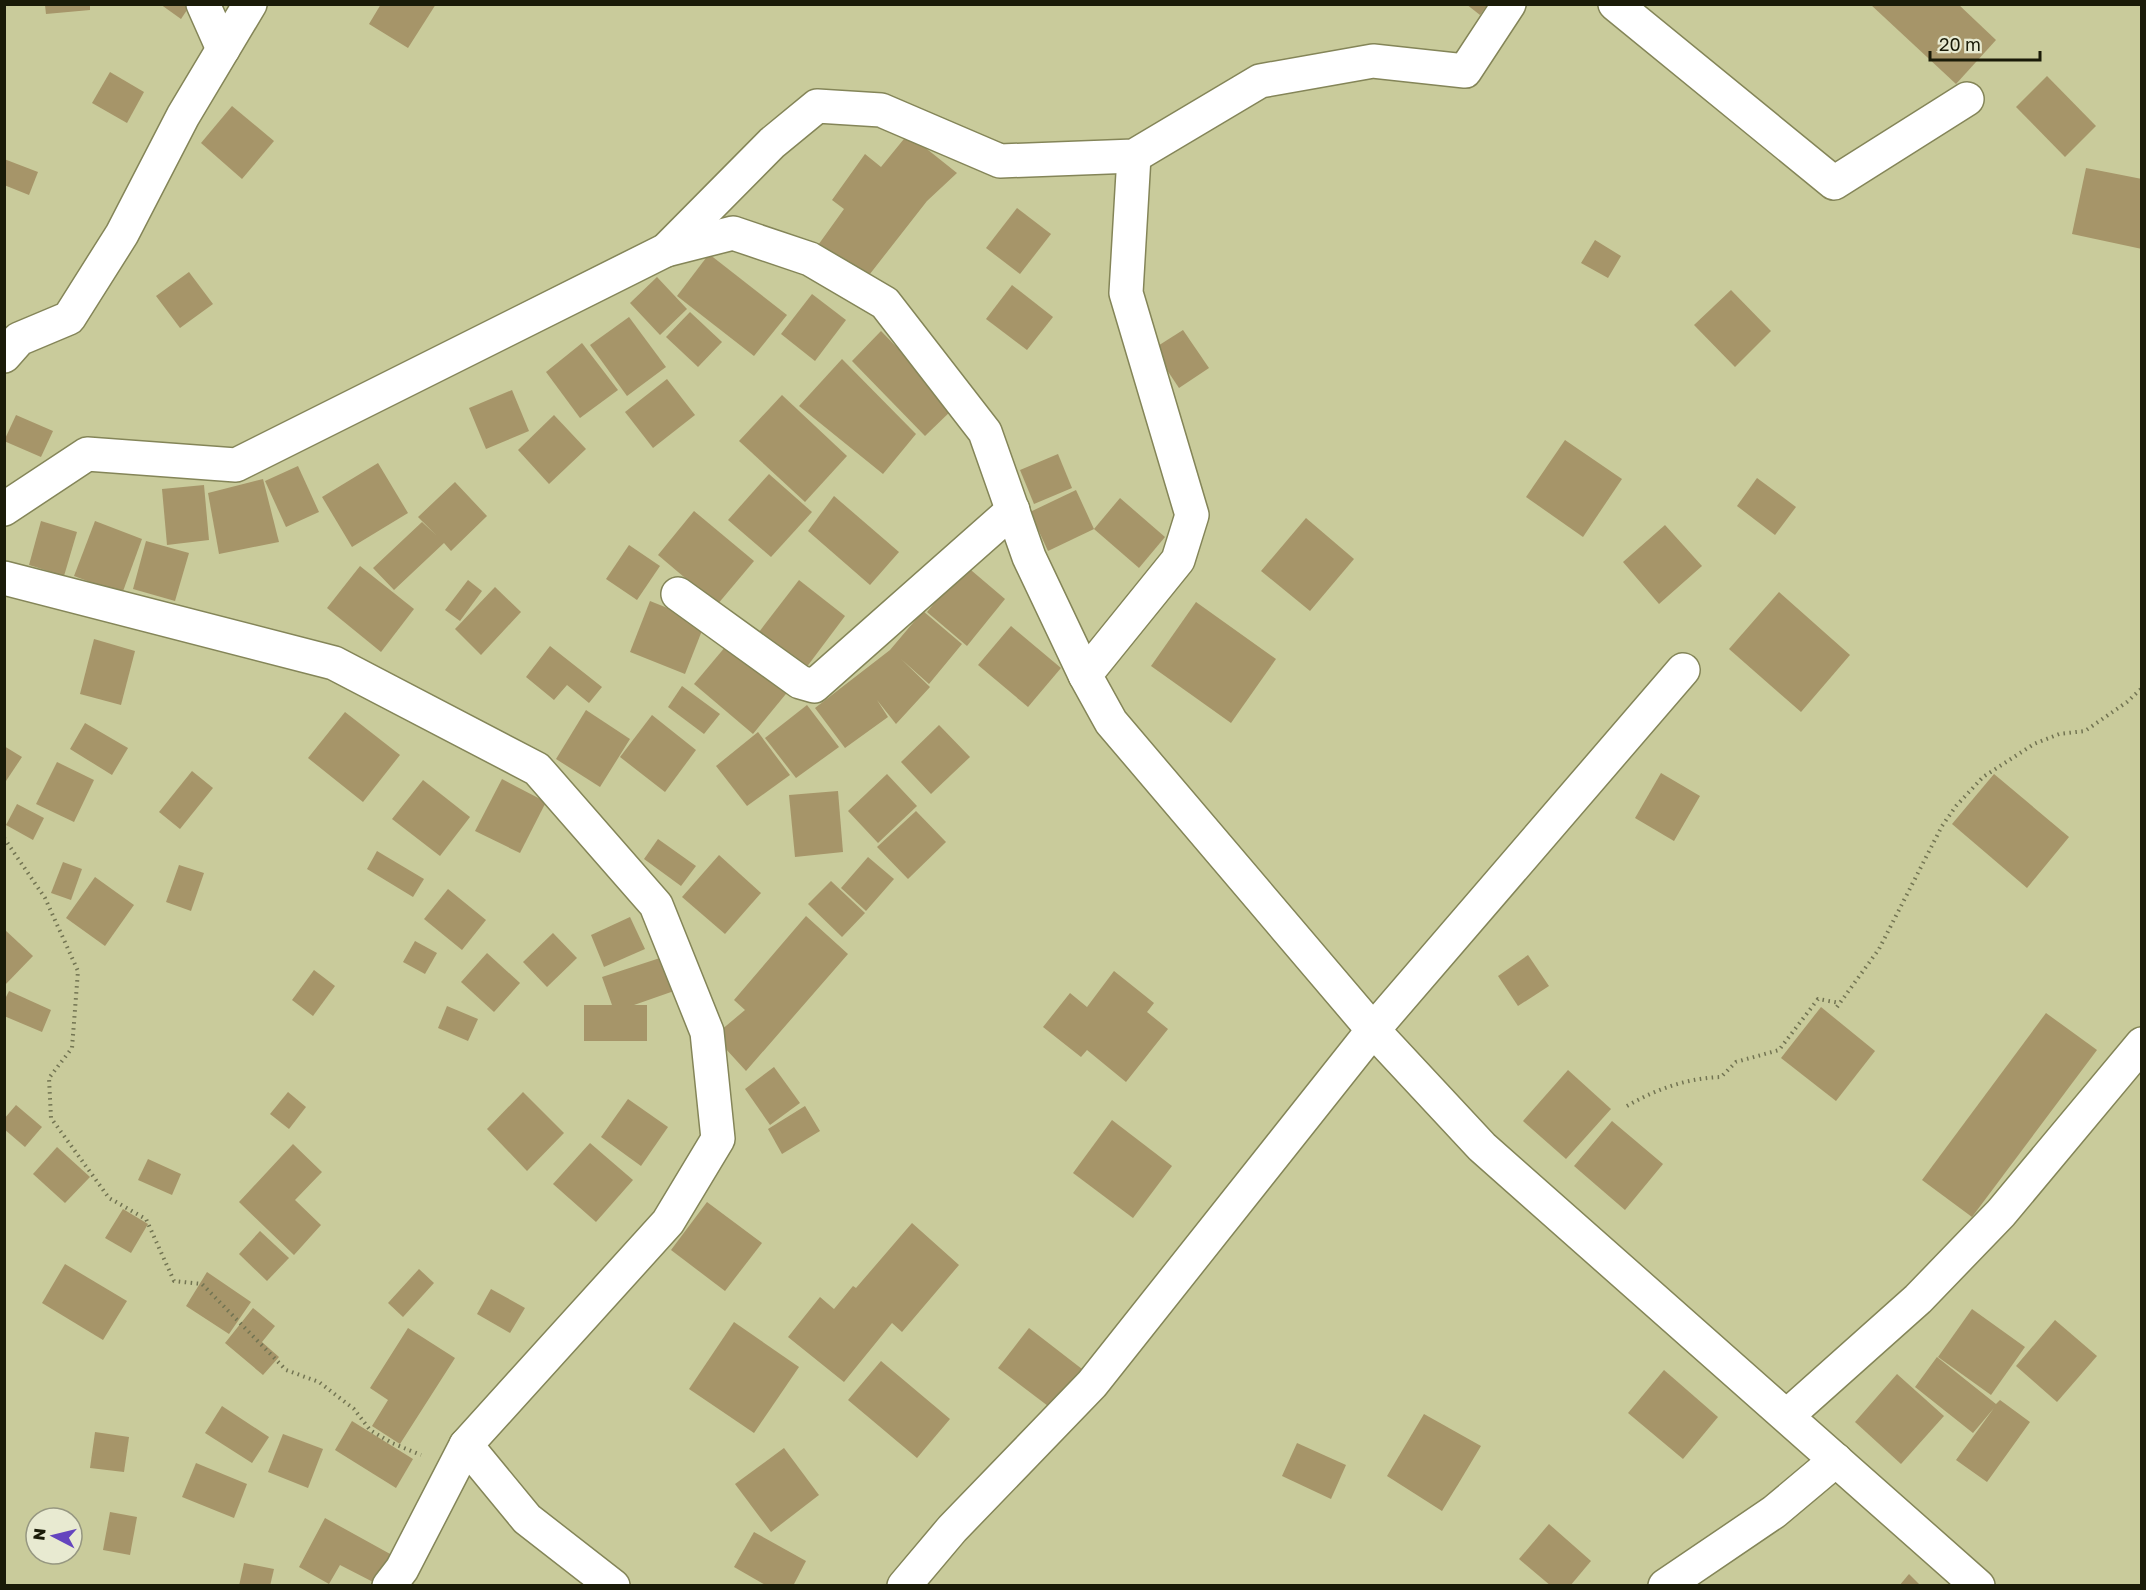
<svg xmlns="http://www.w3.org/2000/svg" width="2146" height="1590" viewBox="0 0 2146 1590" font-family="'Golos Text',sans-serif">
  <rect width="100%" height="100%" fill="#c9cb9b"/>
  <!-- building -->
  <g fill="#a69569">
    <polygon points="160,4 191,4 181,19"/>
    <polygon points="381,4 436,4 408,48 369,24"/>
    <polygon points="1466,4 1488,4 1480,15"/>
    <polygon points="1870,4 1958,4 1996,40 1956,84"/>
    <polygon points="45,5 90,5 90,10 46,14"/>
    <polygon points="110,72 144,92 127,123 92,103"/>
    <polygon points="2047,76 2096,126 2065,157 2016,107"/>
    <polygon points="232,106 274,141 242,179 201,143"/>
    <polygon points="908,134 957,173 927,201 866,279 816,248 844,209 832,200 865,154 881,167"/>
    <polygon points="4,159 38,172 29,195 4,185"/>
    <polygon points="2086,168 2142,179 2142,249 2072,234"/>
    <polygon points="1017,208 1051,234 1020,274 986,248"/>
    <polygon points="1595,240 1621,256 1608,278 1581,263"/>
    <polygon points="709,254 787,315 754,356 677,296"/>
    <polygon points="189,272 213,304 180,328 156,296"/>
    <polygon points="657,277 687,309 660,335 630,303"/>
    <polygon points="1012,285 1053,317 1027,350 986,319"/>
    <polygon points="1731,290 1771,331 1735,367 1694,325"/>
    <polygon points="812,294 846,320 815,361 781,334"/>
    <polygon points="690,312 722,342 698,367 666,337"/>
    <polygon points="629,317 666,367 627,396 590,345"/>
    <polygon points="1183,330 1209,368 1179,388 1153,349"/>
    <polygon points="881,331 955,407 925,436 852,361"/>
    <polygon points="582,343 618,390 580,418 546,372"/>
    <polygon points="842,359 916,434 883,474 799,406"/>
    <polygon points="667,379 695,415 653,448 625,412"/>
    <polygon points="512,390 529,431 486,449 469,408"/>
    <polygon points="782,395 847,456 805,502 739,441"/>
    <polygon points="16,415 53,431 41,457 4,441"/>
    <polygon points="554,415 586,449 549,484 518,450"/>
    <polygon points="1565,440 1622,479 1583,537 1526,497"/>
    <polygon points="1058,454 1072,488 1034,504 1020,470"/>
    <polygon points="378,463 408,513 352,547 322,497"/>
    <polygon points="298,466 319,512 286,527 265,481"/>
    <polygon points="769,474 812,512 771,557 728,520"/>
    <polygon points="1757,478 1796,507 1775,535 1737,506"/>
    <polygon points="263,479 279,542 219,554 208,493"/>
    <polygon points="455,482 487,516 451,551 444,543 394,590 373,568 422,522 436,535 418,517"/>
    <polygon points="204,485 209,540 167,545 162,489"/>
    <polygon points="1076,490 1094,529 1048,551 1030,512"/>
    <polygon points="834,496 899,552 870,585 808,531"/>
    <polygon points="1120,498 1165,537 1139,568 1094,529"/>
    <polygon points="694,511 754,561 717,605 658,555"/>
    <polygon points="1306,518 1354,559 1310,611 1261,571"/>
    <polygon points="41,521 77,532 64,576 29,565"/>
    <polygon points="95,521 142,539 122,594 74,576"/>
    <polygon points="1665,525 1702,566 1659,604 1623,562"/>
    <polygon points="146,541 189,553 175,601 133,589"/>
    <polygon points="629,545 660,566 637,600 606,579"/>
    <polygon points="965,565 1005,599 967,646 927,612"/>
    <polygon points="360,566 414,609 381,652 327,608"/>
    <polygon points="468,580 482,591 460,621 445,610"/>
    <polygon points="799,580 845,616 806,668 759,632"/>
    <polygon points="495,587 521,612 481,655 455,629"/>
    <polygon points="1779,592 1850,655 1801,712 1729,649"/>
    <polygon points="650,601 705,623 685,674 630,652"/>
    <polygon points="1196,602 1276,659 1231,723 1151,666"/>
    <polygon points="923,611 962,644 929,684 901,659 930,687 896,724 877,700 888,717 845,748 815,708 890,650"/>
    <polygon points="1011,626 1061,668 1028,707 978,665"/>
    <polygon points="94,639 135,651 121,705 80,694"/>
    <polygon points="731,640 790,689 753,734 694,684"/>
    <polygon points="550,646 602,687 589,703 567,685 554,700 526,677"/>
    <polygon points="682,686 720,714 704,734 668,707"/>
    <polygon points="807,705 839,747 796,778 765,738"/>
    <polygon points="586,710 630,739 600,787 556,759"/>
    <polygon points="345,712 400,755 363,802 308,758"/>
    <polygon points="652,715 696,750 665,792 620,757"/>
    <polygon points="85,723 128,748 112,775 70,749"/>
    <polygon points="939,725 970,757 931,794 901,762"/>
    <polygon points="758,732 790,775 747,806 716,766"/>
    <polygon points="4,746 22,757 4,784"/>
    <polygon points="57,762 94,780 74,822 36,804"/>
    <polygon points="192,771 213,788 180,829 159,812"/>
    <polygon points="1661,773 1700,796 1674,841 1635,818"/>
    <polygon points="887,774 917,806 878,843 848,811"/>
    <polygon points="1994,774 2069,837 2027,888 1952,824"/>
    <polygon points="502,779 546,802 520,853 475,831"/>
    <polygon points="423,780 470,817 440,856 392,819"/>
    <polygon points="838,791 843,852 795,857 789,795"/>
    <polygon points="17,804 44,818 33,840 6,825"/>
    <polygon points="916,811 946,842 908,879 877,847"/>
    <polygon points="658,839 696,866 681,886 644,859"/>
    <polygon points="377,851 424,879 413,897 367,869"/>
    <polygon points="719,855 761,893 725,934 682,897"/>
    <polygon points="868,857 894,879 866,911 841,888"/>
    <polygon points="63,862 82,869 71,900 51,893"/>
    <polygon points="179,865 204,873 191,911 166,902"/>
    <polygon points="95,877 134,905 105,946 66,918"/>
    <polygon points="831,881 865,913 842,937 808,904"/>
    <polygon points="448,889 486,920 462,950 424,919"/>
    <polygon points="806,916 848,954 746,1071 714,1036 745,1010 734,1000"/>
    <polygon points="630,917 645,949 604,967 591,935"/>
    <polygon points="4,929 33,956 4,986"/>
    <polygon points="553,933 577,958 547,987 523,962"/>
    <polygon points="415,941 437,953 425,974 403,962"/>
    <polygon points="487,953 520,983 494,1012 461,982"/>
    <polygon points="1528,955 1549,986 1518,1006 1498,976"/>
    <polygon points="663,957 674,991 634,1005 647,1005 647,1041 584,1041 584,1005 612,1005 602,977"/>
    <polygon points="314,970 335,986 313,1016 292,1000"/>
    <polygon points="1114,971 1154,1003 1147,1012 1168,1029 1126,1082 1087,1050 1081,1057 1043,1027 1070,993 1087,1007"/>
    <polygon points="9,991 51,1010 42,1032 4,1016 4,1001"/>
    <polygon points="447,1006 478,1019 468,1041 438,1028"/>
    <polygon points="1821,1007 1875,1051 1836,1101 1781,1058"/>
    <polygon points="2046,1013 2097,1050 1972,1217 1922,1180"/>
    <polygon points="774,1067 800,1103 770,1125 745,1089"/>
    <polygon points="1568,1070 1611,1109 1566,1159 1523,1121"/>
    <polygon points="288,1092 306,1107 289,1129 270,1114"/>
    <polygon points="523,1092 564,1133 527,1171 487,1129"/>
    <polygon points="628,1099 668,1127 641,1166 601,1137"/>
    <polygon points="16,1105 42,1127 25,1147 4,1129 4,1119"/>
    <polygon points="805,1106 820,1131 782,1154 768,1129"/>
    <polygon points="1112,1120 1172,1166 1133,1218 1073,1173"/>
    <polygon points="1612,1121 1663,1164 1625,1210 1574,1166"/>
    <polygon points="590,1143 633,1180 596,1222 553,1184"/>
    <polygon points="293,1144 322,1172 295,1200 321,1225 294,1255 239,1202"/>
    <polygon points="57,1147 90,1177 65,1203 33,1174"/>
    <polygon points="148,1159 181,1174 172,1195 138,1180"/>
    <polygon points="707,1202 762,1243 725,1291 671,1250"/>
    <polygon points="123,1209 148,1224 131,1253 105,1238"/>
    <polygon points="912,1223 959,1265 902,1332 892,1323 844,1382 788,1337 820,1297 834,1309 853,1286 856,1288"/>
    <polygon points="260,1231 289,1258 267,1281 239,1254"/>
    <polygon points="65,1264 127,1301 103,1340 42,1303"/>
    <polygon points="419,1269 434,1283 403,1317 388,1303"/>
    <polygon points="207,1272 251,1302 229,1334 186,1306"/>
    <polygon points="491,1289 525,1308 510,1333 477,1314"/>
    <polygon points="253,1308 275,1326 262,1342 279,1357 263,1375 225,1343"/>
    <polygon points="1972,1309 2025,1347 1991,1395 1938,1357"/>
    <polygon points="2055,1320 2097,1356 2057,1402 2016,1366"/>
    <polygon points="734,1322 799,1367 754,1433 689,1389"/>
    <polygon points="408,1328 455,1358 400,1444 372,1426 388,1400 370,1388"/>
    <polygon points="1029,1328 1082,1369 1052,1409 998,1368"/>
    <polygon points="1937,1357 1996,1404 2000,1400 2030,1422 1987,1482 1956,1460 1994,1408 1973,1433 1915,1387"/>
    <polygon points="881,1361 950,1419 917,1458 848,1400"/>
    <polygon points="1664,1370 1718,1417 1683,1459 1628,1413"/>
    <polygon points="1897,1374 1944,1416 1901,1464 1855,1422"/>
    <polygon points="222,1406 269,1437 252,1463 205,1433"/>
    <polygon points="1424,1414 1481,1446 1442,1511 1387,1476"/>
    <polygon points="352,1421 413,1459 396,1488 335,1450"/>
    <polygon points="95,1432 129,1437 124,1472 90,1468"/>
    <polygon points="283,1434 323,1449 308,1488 268,1472"/>
    <polygon points="1297,1443 1346,1465 1331,1499 1282,1476"/>
    <polygon points="784,1448 819,1495 771,1532 735,1484"/>
    <polygon points="196,1463 247,1484 234,1518 182,1497"/>
    <polygon points="110,1512 137,1517 130,1555 103,1550"/>
    <polygon points="325,1518 392,1555 377,1584 340,1565 329,1584 299,1567"/>
    <polygon points="1549,1524 1591,1561 1570,1586 1551,1586 1519,1559"/>
    <polygon points="754,1532 806,1561 793,1586 767,1586 734,1567"/>
    <polygon points="244,1563 274,1569 270,1586 239,1586"/>
    <polygon points="1909,1574 1921,1586 1899,1586"/>
  </g>
  <g fill="none" stroke-linecap="round" stroke-linejoin="round">
    <!-- minor casing -->
    <g stroke="#848558" stroke-width="36">
      <g id="minor">
        <polyline points="203,4 223,49"/>
        <polyline points="1615,4 1834,183 1967,99"/>
        <polyline points="1134,156 1126,293 1192,515 1178,560 1085,675 1111,722 1373,1030 1482,1147 1978,1586"/>
        <polyline points="666,250 733,233 810,259 885,303 985,432 1029,557 1085,675"/>
        <polyline points="4,356 19,339 69,318 122,234 183,116 250,4"/>
        <polyline points="4,509 87,454 236,465 666,250 772,143 817,106 881,110 1000,161 1134,156 1260,81 1373,61 1465,71 1509,4"/>
        <polyline points="4,578 334,663 537,769 656,905 707,1032 718,1139 668,1222 466,1445 527,1519 613,1586"/>
        <polyline points="678,594 800,682 814,686 1013,510"/>
        <polyline points="1788,1415 1918,1299 2001,1213 2142,1044"/>
        <polyline points="389,1586 402,1569 466,1445"/>
        <polyline points="904,1586 952,1529 1092,1384 1373,1030 1683,670"/>
        <polyline points="1665,1586 1774,1512 1836,1460"/>
      </g>
    </g>
    <!-- path -->
    <g stroke="#727452" stroke-width="4" stroke-dasharray="1.5 4.5" stroke-linecap="butt">
      <polyline points="4,838 45,898 78,971 72,1048 49,1078 51,1118 109,1198 146,1219 174,1281 202,1284 286,1370 319,1382 354,1409 370,1430 392,1443 421,1455"/>
      <polyline points="1837,1007 1879,949 1942,826 1956,806 1983,777 2034,744 2059,734 2085,731 2127,702 2142,688"/>
      <path d="M1627,1106C1656,1089 1688,1078 1721,1077L1736,1062L1779,1050L1818,999L1840,1003"/>
    </g>
    <!-- minor -->
    <use href="#minor" stroke="#fff" stroke-width="33"/>
  </g>
  <!-- border -->
  <rect width="2146" height="1590" fill="none" stroke="#1a1b08" stroke-width="12"/>
  <!-- north arrow -->
  <g transform="translate(54 1536) rotate(277)"><circle r="28" fill="#e8ead1" stroke="#969781" stroke-width="1.5"/>
  <path d="M0-4.5L10 22L0 15L-10 22Z" fill="#6445be"/>
  <text y="-9" font-size="16" font-weight="bold" text-anchor="middle" fill="#1a1b08">N</text>
  </g>
  <!-- scale -->
  <path d="M1930 51v9h110v-9" fill="none" stroke="#1a1b08" stroke-width="3"/>
  <text x="1939" y="51" font-size="18" fill="#1a1b08" stroke="#e8ead1" stroke-width="4.5" paint-order="stroke">20 m</text>
</svg>
